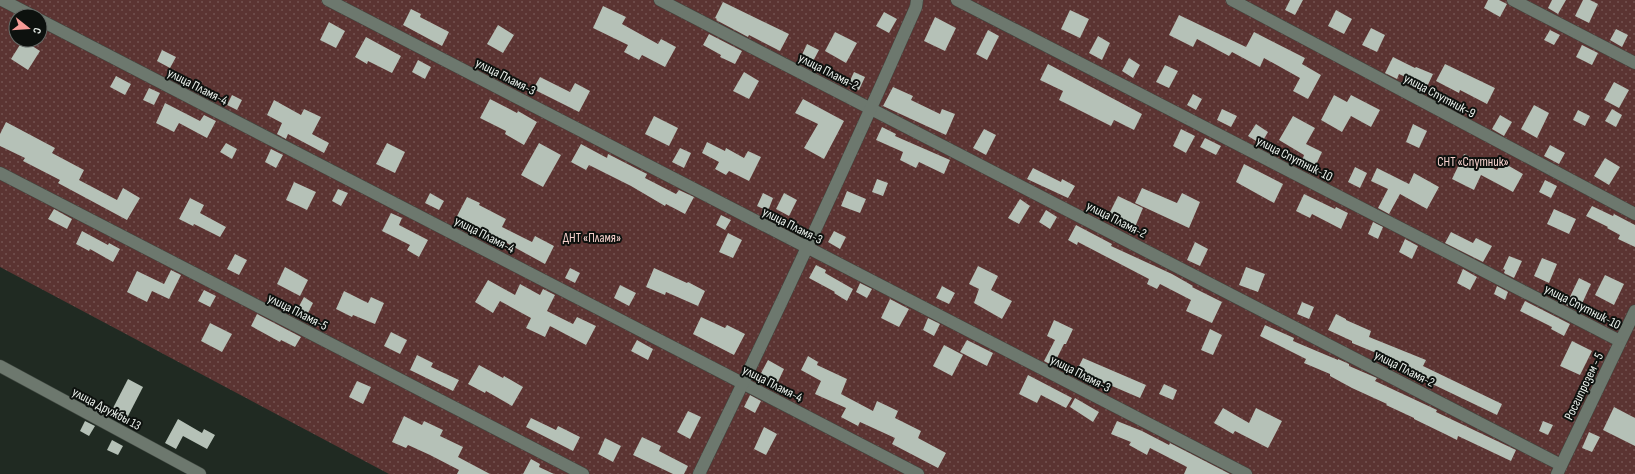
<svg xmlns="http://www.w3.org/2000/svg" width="1635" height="474" viewBox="0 0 1635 474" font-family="'Sofia Sans Condensed',sans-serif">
  <defs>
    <pattern id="grass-dots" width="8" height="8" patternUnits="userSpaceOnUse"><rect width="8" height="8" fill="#5b3432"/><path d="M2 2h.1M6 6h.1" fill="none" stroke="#735250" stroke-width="1.8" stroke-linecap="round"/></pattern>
  </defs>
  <rect width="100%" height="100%" fill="#202a22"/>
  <!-- grass -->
  <path fill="url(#grass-dots)" fill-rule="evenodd" d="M0,0H1635V474H389L0,267ZM16,16H40V40H16Z"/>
  <!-- building -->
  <g fill="#b5c1b7">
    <polygon points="1290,0 1303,0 1295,15 1285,10"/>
    <polygon points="1488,0 1499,0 1507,4 1500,17 1484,8"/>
    <polygon points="1552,0 1566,0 1558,14 1548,8"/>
    <polygon points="1583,0 1590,0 1598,4 1589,23 1575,16"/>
    <polygon points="723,2 789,34 780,51 749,35 748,37 716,20 717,19 715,18"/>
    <polygon points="603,6 626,17 622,24 658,44 661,39 676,47 665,67 642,55 639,60 624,52 628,45 593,28"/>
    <polygon points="411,9 421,14 420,17 449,32 442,46 403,25"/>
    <polygon points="1070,10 1089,19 1080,38 1061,29"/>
    <polygon points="1336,10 1352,19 1344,34 1328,26"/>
    <polygon points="884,12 897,19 889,33 876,26"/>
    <polygon points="1179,15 1246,47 1254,32 1305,58 1302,64 1321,75 1308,99 1293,91 1300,78 1264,58 1260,67 1232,52 1229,56 1197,39 1193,47 1169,35"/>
    <polygon points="935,17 956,28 945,51 924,41"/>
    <polygon points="329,22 345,31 336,48 320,40"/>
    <polygon points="498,25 514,35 503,53 487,44"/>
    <polygon points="1371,28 1385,35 1377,52 1362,45"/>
    <polygon points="1616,29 1628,35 1622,47 1610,40"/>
    <polygon points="988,30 999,36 987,60 976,54"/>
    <polygon points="1550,30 1560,35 1554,45 1544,40"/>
    <polygon points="835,32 857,43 846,63 825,51"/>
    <polygon points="709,34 742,51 735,64 720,57 721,55 703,45"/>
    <polygon points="1098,36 1110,43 1102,60 1089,53"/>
    <polygon points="366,37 401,56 392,73 368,61 367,64 355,57"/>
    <polygon points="23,40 40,51 28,70 11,59"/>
    <polygon points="807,44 819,50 811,65 800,59"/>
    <polygon points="1582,45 1598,53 1592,65 1576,57"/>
    <polygon points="162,50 176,57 170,68 157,61"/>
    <polygon points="1393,57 1415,68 1416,67 1433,74 1427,87 1399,74 1397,79 1385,73"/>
    <polygon points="1129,58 1140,65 1133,78 1122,71"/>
    <polygon points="418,60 431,67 425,79 412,72"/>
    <polygon points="1048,64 1142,114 1134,130 1114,120 1111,126 1059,100 1063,91 1040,80"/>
    <polygon points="1445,64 1495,88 1487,104 1460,90 1459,93 1436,81"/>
    <polygon points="1165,65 1178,71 1169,88 1156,82"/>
    <polygon points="744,72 759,81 749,99 733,91"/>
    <polygon points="854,72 865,77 859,90 848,85"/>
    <polygon points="116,76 131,84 125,95 110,87"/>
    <polygon points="540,77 570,92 575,83 590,91 579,112 533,89"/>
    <polygon points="1614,82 1629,90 1619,108 1604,100"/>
    <polygon points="893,87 913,96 911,100 940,114 942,109 955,114 946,135 883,106"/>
    <polygon points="149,88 160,93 154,105 143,100"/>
    <polygon points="1193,94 1202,99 1196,110 1187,105"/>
    <polygon points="232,95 242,100 237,110 227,105"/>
    <polygon points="1334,95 1347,102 1351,95 1380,110 1371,127 1351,116 1342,132 1321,120"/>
    <polygon points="490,99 517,113 518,111 537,122 524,145 505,134 506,131 480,118"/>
    <polygon points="803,99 844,121 824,159 804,148 818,124 795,113"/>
    <polygon points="274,100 301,115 304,109 321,117 312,134 329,143 324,153 288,134 286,139 277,134 282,123 267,115"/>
    <polygon points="165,103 200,121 204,115 216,121 207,138 179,123 174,132 156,123"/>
    <polygon points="1534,105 1549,113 1537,138 1521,129"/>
    <polygon points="1222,109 1237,116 1231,127 1217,120"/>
    <polygon points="1612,109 1622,115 1616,127 1605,121"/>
    <polygon points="1578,110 1590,116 1585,126 1573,120"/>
    <polygon points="1500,115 1512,122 1504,136 1492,129"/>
    <polygon points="654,116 678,128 669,146 645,134"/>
    <polygon points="1293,116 1315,128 1306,144 1322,152 1315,167 1302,161 1304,155 1279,140"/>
    <polygon points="6,122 55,148 52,153 84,170 79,180 117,200 123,188 140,198 127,220 58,183 60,180 23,161 25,158 0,146 0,134"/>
    <polygon points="1256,124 1268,132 1261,144 1248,136"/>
    <polygon points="1413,124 1427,131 1419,148 1406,142"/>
    <polygon points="882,127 896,134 895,136 950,160 944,174 919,162 916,168 900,160 903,152 876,140"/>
    <polygon points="984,129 996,135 986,155 973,148"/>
    <polygon points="1181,129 1195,136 1186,153 1173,146"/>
    <polygon points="1205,138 1221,146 1216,155 1200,147"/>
    <polygon points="707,142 725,151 726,148 744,158 748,151 761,157 749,181 729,171 726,175 715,169 719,162 702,153"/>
    <polygon points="226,143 237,149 232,159 220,152"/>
    <polygon points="387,143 405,152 395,173 376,164"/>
    <polygon points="539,143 561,155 543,187 521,175"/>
    <polygon points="581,144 607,158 608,154 647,174 645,178 676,194 679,190 694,197 685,214 666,204 665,206 631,186 589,165 586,170 571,162"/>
    <polygon points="1550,145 1565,153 1559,164 1544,156"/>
    <polygon points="680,148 691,153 684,168 672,162"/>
    <polygon points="271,149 283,155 276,168 265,162"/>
    <polygon points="1464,154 1497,170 1502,162 1523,174 1513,192 1481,175 1474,190 1452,179"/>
    <polygon points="1605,158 1620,167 1609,185 1594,176"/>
    <polygon points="1244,164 1283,184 1274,203 1236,182"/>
    <polygon points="1355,167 1367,173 1360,188 1348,182"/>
    <polygon points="1033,168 1061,182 1062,179 1075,186 1068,198 1027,179"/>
    <polygon points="1377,168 1409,184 1414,173 1439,187 1427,209 1400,194 1389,214 1378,208 1388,189 1371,181"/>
    <polygon points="877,179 888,183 883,196 872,192"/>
    <polygon points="1545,180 1557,186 1551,198 1539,192"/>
    <polygon points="294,182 316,192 307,210 286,200"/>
    <polygon points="1142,188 1177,203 1182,193 1200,202 1189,228 1135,203"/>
    <polygon points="338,189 348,193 341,206 332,201"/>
    <polygon points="847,191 866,199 860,213 841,206"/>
    <polygon points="430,193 444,201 439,210 425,203"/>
    <polygon points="763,193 773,198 768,211 757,206"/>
    <polygon points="784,193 797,200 789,216 776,209"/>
    <polygon points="1304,194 1335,209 1336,207 1348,213 1341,229 1312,214 1310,218 1296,211"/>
    <polygon points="1118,196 1143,208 1133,232 1107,218"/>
    <polygon points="467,197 480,203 479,205 506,219 502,227 532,242 535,236 554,246 545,264 470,223 469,225 456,218"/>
    <polygon points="190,198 204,205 200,213 226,227 220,237 194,224 193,226 179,219"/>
    <polygon points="1020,199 1030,206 1019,224 1008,218"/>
    <polygon points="1592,206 1613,216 1614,214 1635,225 1635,247 1618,239 1620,235 1607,228 1608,227 1586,216"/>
    <polygon points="54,209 72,219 67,229 48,219"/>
    <polygon points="1554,209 1576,219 1569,234 1547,224"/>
    <polygon points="1046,210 1057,217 1050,229 1039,222"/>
    <polygon points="391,213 402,218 399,225 428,240 419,257 407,250 410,245 382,231"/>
    <polygon points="721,215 731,220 725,230 716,225"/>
    <polygon points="1373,222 1383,227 1378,239 1368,234"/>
    <polygon points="1076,225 1112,244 1111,246 1172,274 1193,286 1192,287 1222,302 1212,323 1186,311 1191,300 1160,284 1157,289 1147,284 1149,279 1078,242 1077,245 1068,240"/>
    <polygon points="82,231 108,245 109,243 120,249 113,262 90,249 89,251 76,244"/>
    <polygon points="834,231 846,237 840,249 828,242"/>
    <polygon points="1451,232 1473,243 1476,238 1492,246 1483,262 1445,243"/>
    <polygon points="728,233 742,240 733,258 719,252"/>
    <polygon points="1405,239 1418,246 1412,259 1399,252"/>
    <polygon points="1195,242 1208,249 1200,266 1187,260"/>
    <polygon points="235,254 247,260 239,275 227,269"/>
    <polygon points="1509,256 1522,261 1514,278 1504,273 1505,270 1503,269"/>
    <polygon points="1542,258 1557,264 1549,283 1534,276"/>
    <polygon points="816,265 826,270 825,273 853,289 847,301 834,293 835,292 809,278"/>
    <polygon points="978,266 998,276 991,290 1012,301 1002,319 974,303 979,289 969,284"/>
    <polygon points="285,267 308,280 300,296 277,284"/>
    <polygon points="1246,267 1265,274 1258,292 1239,285"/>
    <polygon points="570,268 580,273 575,283 565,278"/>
    <polygon points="654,268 687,283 688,282 705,291 698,306 666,292 665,295 646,287"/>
    <polygon points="1463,269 1477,277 1470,290 1457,283"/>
    <polygon points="171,270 181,275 169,299 152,291 147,302 127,292 137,271 164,284"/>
    <polygon points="1605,275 1624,284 1614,305 1595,295"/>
    <polygon points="1579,278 1591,284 1580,308 1578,308 1577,310 1566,305"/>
    <polygon points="488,280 515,295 520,284 540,295 543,289 555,295 547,311 573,324 577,317 596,326 586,345 550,326 545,337 526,328 531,318 500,301 493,313 475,302"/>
    <polygon points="860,283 872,289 867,298 856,292"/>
    <polygon points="620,285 636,293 629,306 614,298"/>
    <polygon points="942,286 955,293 949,304 936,298"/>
    <polygon points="1497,286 1508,292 1505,300 1494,294"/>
    <polygon points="204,290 216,296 210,307 198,301"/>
    <polygon points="344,291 368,303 371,297 384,303 375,324 353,315 352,317 336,309"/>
    <polygon points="304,297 313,303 307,315 297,310"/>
    <polygon points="890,299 909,309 899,327 881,318"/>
    <polygon points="1525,301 1570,324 1564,336 1551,329 1552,327 1520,311"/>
    <polygon points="1302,302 1314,307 1309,319 1297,314"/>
    <polygon points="257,314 301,337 295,347 281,340 280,342 251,326"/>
    <polygon points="1336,314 1346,319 1346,320 1371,331 1369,337 1426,360 1423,366 1502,404 1497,415 1428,382 1429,379 1407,370 1408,366 1352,343 1352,341 1328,330"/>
    <polygon points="701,317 725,328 727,325 745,334 734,355 693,334"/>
    <polygon points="928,318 940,324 934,336 923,330"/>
    <polygon points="1054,320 1073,329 1066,344 1064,344 1053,366 1044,361 1055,340 1047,336"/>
    <polygon points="210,323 232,334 222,352 201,341"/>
    <polygon points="1265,325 1294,338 1293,341 1338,360 1338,359 1349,364 1349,366 1377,378 1375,381 1437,410 1436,412 1516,450 1511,461 1458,436 1457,440 1447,435 1414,419 1414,418 1386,405 1387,404 1352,388 1330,376 1330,374 1304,363 1306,359 1260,336"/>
    <polygon points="1210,329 1222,335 1213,355 1201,350"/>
    <polygon points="391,332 407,340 400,354 384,346"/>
    <polygon points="637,340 653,349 648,360 631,351"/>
    <polygon points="967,340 993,353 987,366 960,352"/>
    <polygon points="1572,341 1592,351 1580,375 1560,366"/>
    <polygon points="944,345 963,355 952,376 933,366"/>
    <polygon points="417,355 433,363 431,367 459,380 453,391 410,370"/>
    <polygon points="808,356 818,362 817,365 847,379 841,394 873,411 877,401 898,411 895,418 921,431 918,438 946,453 938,468 892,444 895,438 860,422 858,426 841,417 846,408 815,394 821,381 801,370"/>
    <polygon points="1083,358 1146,385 1140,398 1112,386 1112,387 1077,370"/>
    <polygon points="768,360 784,369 777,384 760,375"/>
    <polygon points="479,365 503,378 504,376 523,387 512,406 486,391 485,393 468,384"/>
    <polygon points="1028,375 1072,398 1066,408 1041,395 1037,403 1019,394"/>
    <polygon points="128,379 143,387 127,418 112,410"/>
    <polygon points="357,381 371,387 363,404 349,397"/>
    <polygon points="1164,384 1177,390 1173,400 1159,394"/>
    <polygon points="750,395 761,401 755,413 744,407"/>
    <polygon points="1075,398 1099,412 1093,422 1070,407"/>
    <polygon points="1614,407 1635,418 1635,446 1603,430"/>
    <polygon points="1223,408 1249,423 1256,408 1282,421 1268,448 1235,431 1233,434 1214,423"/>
    <polygon points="688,411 701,417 690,439 677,432"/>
    <polygon points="404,416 422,425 424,421 443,430 440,436 463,447 458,457 490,474 457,474 459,470 430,455 408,445 406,448 392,442"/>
    <polygon points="531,418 556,430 558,426 580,437 573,451 526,427"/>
    <polygon points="178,419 202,433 204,429 215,435 207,449 183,436 176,449 165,443"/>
    <polygon points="85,421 95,426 89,436 80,431"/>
    <polygon points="1117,421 1142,431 1169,445 1170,443 1230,474 1184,474 1187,467 1150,448 1147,455 1129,445 1131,442 1111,434"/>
    <polygon points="1543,421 1553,425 1548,435 1539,431"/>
    <polygon points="764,427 777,434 766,455 754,449"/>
    <polygon points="1589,432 1600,437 1592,452 1582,448"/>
    <polygon points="642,437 661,446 659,451 688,466 684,474 673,474 633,455"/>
    <polygon points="605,438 621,446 613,462 598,454"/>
    <polygon points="112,440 123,446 118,455 107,450"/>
    <polygon points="531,459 540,464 539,467 554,474 523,474"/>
  </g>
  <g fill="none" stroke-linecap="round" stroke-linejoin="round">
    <!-- minor casing -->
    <g stroke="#404841" stroke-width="13">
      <g id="minor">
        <polyline points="2,0 33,16"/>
        <polyline points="328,0 1246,474"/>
        <polyline points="660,0 1561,465"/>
        <polyline points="957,0 1620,341"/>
        <polyline points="1232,0 1635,214"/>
        <polyline points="1513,0 1635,63"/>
        <polyline points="40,20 918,474"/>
        <polyline points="0,173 583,474"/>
        <polyline points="0,366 200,474"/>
        <path d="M699,474C774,320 847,164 916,7L917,0"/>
        <polyline points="1557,474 1635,311"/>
      </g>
    </g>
    <!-- minor -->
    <use href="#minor" stroke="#6d786e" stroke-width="12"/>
  </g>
  <g text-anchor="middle" stroke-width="4" stroke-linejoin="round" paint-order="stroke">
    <!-- street labels -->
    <g font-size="13" fill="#ecf2ed" stroke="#0d110e">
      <text transform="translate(829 71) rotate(27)" y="5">улица Пламя-2</text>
      <text transform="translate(506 76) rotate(27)" y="5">улица Пламя-3</text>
      <text transform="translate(198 86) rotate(27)" y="5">улица Пламя-4</text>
      <text transform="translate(1440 95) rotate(28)" y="5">улица Спутник-9</text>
      <text transform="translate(1295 158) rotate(27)" y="5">улица Спутник-10</text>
      <text transform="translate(1117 219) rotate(27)" y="5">улица Пламя-2</text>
      <text transform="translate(793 225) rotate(27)" y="5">улица Пламя-3</text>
      <text transform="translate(485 234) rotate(27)" y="5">улица Пламя-4</text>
      <text transform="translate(1583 306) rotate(27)" y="5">улица Спутник-10</text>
      <text transform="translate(298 311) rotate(27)" y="5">улица Пламя-5</text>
      <text transform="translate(1405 368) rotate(27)" y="5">улица Пламя-2</text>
      <text transform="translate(1081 373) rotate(27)" y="5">улица Пламя-3</text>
      <text transform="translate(773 383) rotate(27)" y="5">улица Пламя-4</text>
      <text transform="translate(1583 386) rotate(-64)" y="5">Росгипрозем - 5</text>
      <text transform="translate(107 408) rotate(28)" y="5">улица Дружбы 13</text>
    </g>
    <!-- park labels -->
    <g font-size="13" fill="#f7d1cd" stroke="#0d110e">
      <text x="1473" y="166">СНТ «Спутник»</text>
      <text x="592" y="242">ДНТ «Пламя»</text>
    </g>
  </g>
  <!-- north arrow -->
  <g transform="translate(28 28) rotate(107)"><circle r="19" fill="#0d110e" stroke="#666b67"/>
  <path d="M0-3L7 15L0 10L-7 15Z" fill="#f59b96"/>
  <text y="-6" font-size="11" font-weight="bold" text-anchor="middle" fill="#ecf2ed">С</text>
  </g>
</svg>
